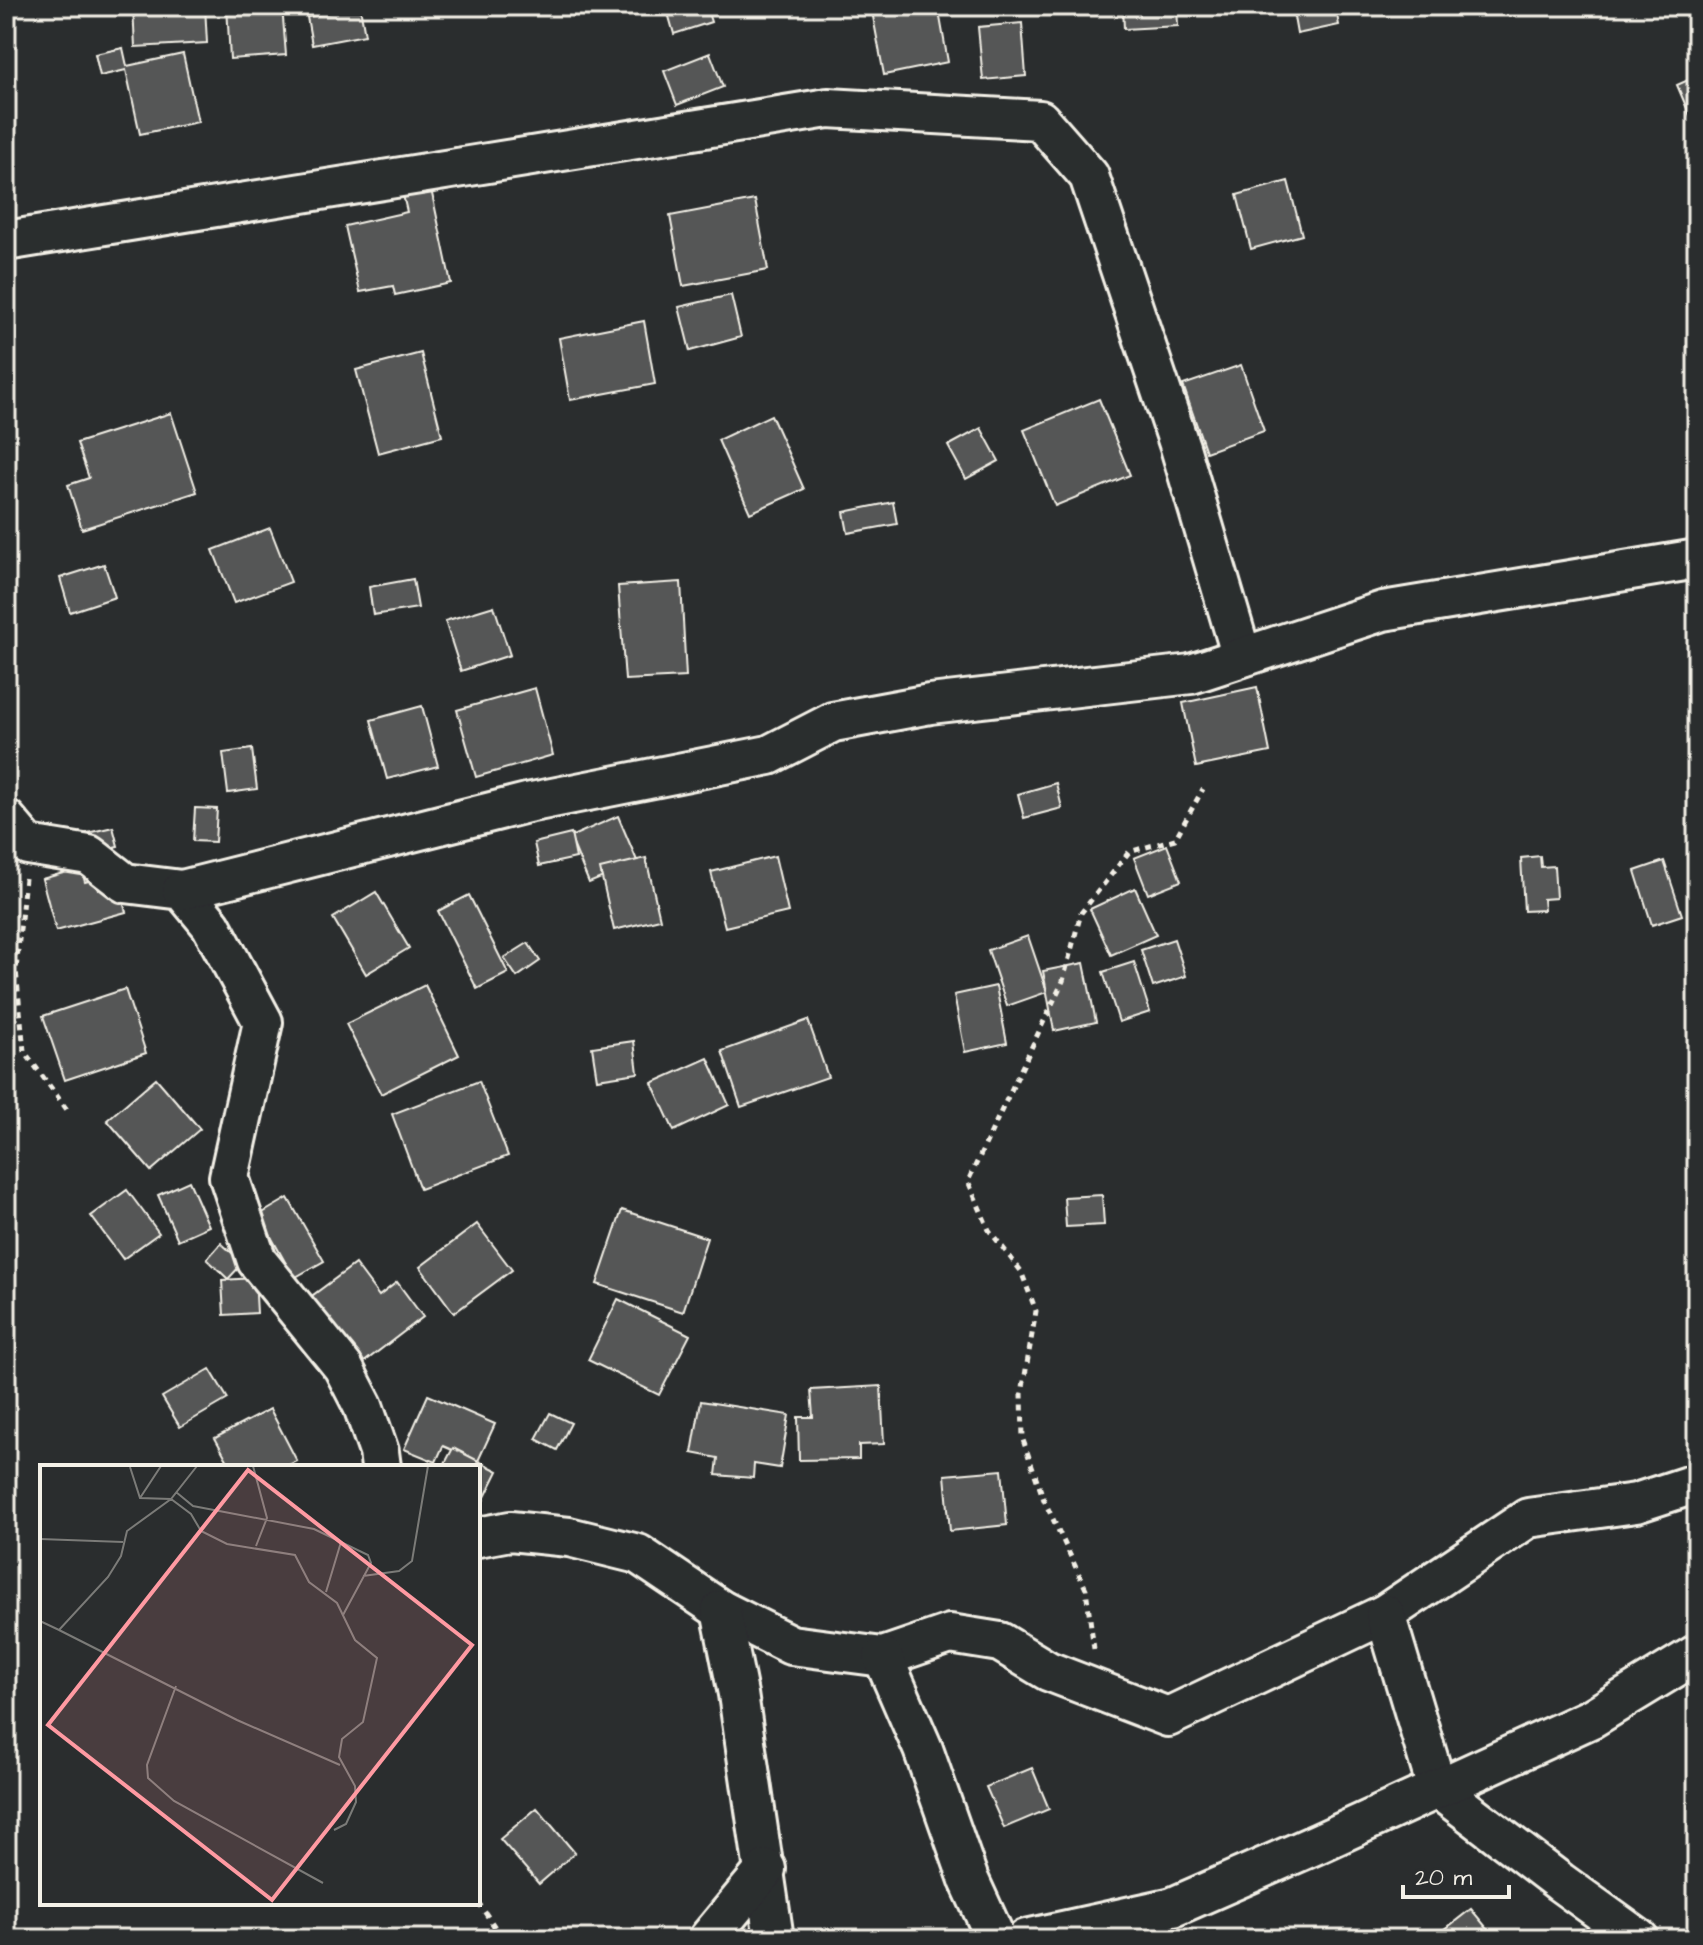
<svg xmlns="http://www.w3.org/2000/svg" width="1703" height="1945" viewBox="0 0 1703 1945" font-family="'Architects Daughter',sans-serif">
  <rect width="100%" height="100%" fill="#2a2d2e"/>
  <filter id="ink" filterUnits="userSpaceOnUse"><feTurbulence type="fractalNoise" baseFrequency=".0125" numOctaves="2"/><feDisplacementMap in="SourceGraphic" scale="16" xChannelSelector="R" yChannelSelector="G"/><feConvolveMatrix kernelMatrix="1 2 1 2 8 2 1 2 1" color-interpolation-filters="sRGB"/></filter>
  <g filter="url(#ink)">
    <!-- building -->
    <g fill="#555756" stroke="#f4f1e8" stroke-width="2">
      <polygon points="133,6 205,6 207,43 135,47"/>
      <polygon points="227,6 282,6 286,55 230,59"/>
      <polygon points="666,6 706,6 711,22 674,34"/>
      <polygon points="871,6 938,6 948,62 884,75"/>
      <polygon points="1123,6 1177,6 1178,26 1124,29"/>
      <polygon points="1292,6 1335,6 1339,25 1297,34"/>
      <polygon points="360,7 365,35 312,45 307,17"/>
      <polygon points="1022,23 1026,76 983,80 978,27"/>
      <polygon points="123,48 127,66 183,54 198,122 140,134 126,70 100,76 95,54"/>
      <polygon points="710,53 723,87 677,105 664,71"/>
      <polygon points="1697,76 1697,132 1677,85"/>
      <polygon points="1288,181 1302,235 1251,249 1237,195"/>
      <polygon points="431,189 451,283 395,295 393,286 360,292 345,226 407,212 403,195"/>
      <polygon points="755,200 768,270 683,286 670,216"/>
      <polygon points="731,295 741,337 690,351 679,307"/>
      <polygon points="644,321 655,384 570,400 559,338"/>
      <polygon points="421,353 442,436 378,453 356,370"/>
      <polygon points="1241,365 1264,431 1206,452 1183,385"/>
      <polygon points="1099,399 1130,475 1055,506 1024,430"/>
      <polygon points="171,413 197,492 82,529 68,485 89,478 77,443"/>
      <polygon points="771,415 804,489 750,513 718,440"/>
      <polygon points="981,428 999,461 966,479 948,446"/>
      <polygon points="893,502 897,524 848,533 844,512"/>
      <polygon points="270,528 291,582 234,603 213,550"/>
      <polygon points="104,564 115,597 70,612 60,578"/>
      <polygon points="413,579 418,608 373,615 369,587"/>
      <polygon points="681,582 686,677 625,680 618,586"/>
      <polygon points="494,606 510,655 461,671 445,621"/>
      <polygon points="1257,687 1270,752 1196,767 1183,703"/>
      <polygon points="535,688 553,755 476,777 457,710"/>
      <polygon points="422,706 438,766 387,779 371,720"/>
      <polygon points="252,749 257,789 228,793 223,753"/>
      <polygon points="1056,783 1062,808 1024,818 1018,794"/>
      <polygon points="195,808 217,809 215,842 193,841"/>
      <polygon points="618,816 638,863 589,883 570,837"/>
      <polygon points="113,827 118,846 87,853 83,834"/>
      <polygon points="571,834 576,858 539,866 534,843"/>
      <polygon points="1167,845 1181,881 1148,894 1134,858"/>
      <polygon points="775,856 788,912 725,927 711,872"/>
      <polygon points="1540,856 1541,867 1554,866 1556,898 1543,899 1544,910 1524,911 1521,858"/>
      <polygon points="646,858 660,919 614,930 600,869"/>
      <polygon points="1664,861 1682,915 1652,925 1635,871"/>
      <polygon points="81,868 85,882 115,874 126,912 56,931 42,879"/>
      <polygon points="1135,888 1156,935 1111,955 1090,909"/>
      <polygon points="376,892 409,948 366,974 333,918"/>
      <polygon points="469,895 508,973 477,989 438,911"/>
      <polygon points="1028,936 1047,992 1007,1006 988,950"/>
      <polygon points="1174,939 1186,976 1153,987 1141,950"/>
      <polygon points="528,943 540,961 517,977 504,958"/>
      <polygon points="1134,962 1150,1012 1119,1022 1103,972"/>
      <polygon points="1084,963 1096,1022 1054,1031 1043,971"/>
      <polygon points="425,985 459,1055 381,1094 346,1024"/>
      <polygon points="996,986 1007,1043 965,1052 954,995"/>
      <polygon points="125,989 146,1053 65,1080 43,1016"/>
      <polygon points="808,1020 828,1077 741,1107 722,1051"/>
      <polygon points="634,1041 638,1073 597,1079 592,1047"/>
      <polygon points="708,1058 729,1105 674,1131 652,1083"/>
      <polygon points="156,1078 200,1129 151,1171 107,1120"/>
      <polygon points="479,1081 508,1156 420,1189 392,1114"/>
      <polygon points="189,1181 209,1226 178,1240 158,1195"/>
      <polygon points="127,1190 159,1233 123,1259 91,1216"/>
      <polygon points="1102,1195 1104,1225 1066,1227 1064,1197"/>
      <polygon points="288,1198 324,1261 294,1278 259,1215"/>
      <polygon points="622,1210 707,1238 683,1312 597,1284"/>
      <polygon points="477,1224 512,1270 454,1313 420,1267"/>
      <polygon points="221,1243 243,1263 228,1279 207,1259"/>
      <polygon points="355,1264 379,1296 397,1282 423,1317 359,1366 309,1298"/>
      <polygon points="255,1278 257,1313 224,1315 222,1280"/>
      <polygon points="618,1299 690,1335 659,1395 588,1360"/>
      <polygon points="210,1369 228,1399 180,1427 162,1397"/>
      <polygon points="881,1386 884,1444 859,1445 859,1459 799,1460 798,1417 813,1417 811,1390"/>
      <polygon points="428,1395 495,1424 478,1461 443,1446 436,1462 404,1449"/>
      <polygon points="701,1401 789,1415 780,1468 754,1464 753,1478 716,1475 718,1458 692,1453"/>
      <polygon points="270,1409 297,1461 285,1467 231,1467 215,1438"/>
      <polygon points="550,1413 571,1423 557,1450 536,1439"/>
      <polygon points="453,1448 498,1471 481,1505 478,1503 478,1467 443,1467"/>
      <polygon points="1002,1470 1007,1525 950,1531 945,1475"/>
      <polygon points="1032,1768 1049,1809 1004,1828 986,1787"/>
      <polygon points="537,1808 575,1853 539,1884 500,1839"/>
      <polygon points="1471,1909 1496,1939 1451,1939 1444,1930"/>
    </g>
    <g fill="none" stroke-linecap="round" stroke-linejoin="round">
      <!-- street casing -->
      <g stroke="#f4f1e8" stroke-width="44">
        <g id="street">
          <polyline points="6,241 828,108 1040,120 1089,176 1180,447 1242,657"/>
          <polyline points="6,819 28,845 89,855 125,883 182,890 211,925 263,1022 229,1177 257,1261 343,1367 363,1406 379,1452 381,1467"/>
          <polyline points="182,890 527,803 769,755 833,722 930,704 1191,674 1383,611 1697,559"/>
          <polyline points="478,1537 510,1531 569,1537 638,1554 721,1610 791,1645 883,1657 950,1634 1000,1642 1048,1671 1168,1717 1385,1614 1528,1518 1636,1503 1697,1483"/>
          <polyline points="721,1610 738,1694 774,1939"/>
          <polyline points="1385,1614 1437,1788 1560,1882 1639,1939"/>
          <polyline points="883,1657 923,1749 969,1880 996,1939"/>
          <polyline points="708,1939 766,1869"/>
          <polyline points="1026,1939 1173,1907 1319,1843 1592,1718 1697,1654"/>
        </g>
      </g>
      <!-- path -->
      <g stroke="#f4f1e8" stroke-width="5" stroke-dasharray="6 6" stroke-linecap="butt">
        <polyline points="25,878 16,970 24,1051 68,1111"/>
        <polyline points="1094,1649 1086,1589 1044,1500 1023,1440 1022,1393 1036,1311 1021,1271 989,1230 968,1181 1063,981 1081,913 1129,852 1175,839 1203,789"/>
        <polyline points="478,1902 496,1929 509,1939"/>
      </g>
      <!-- street -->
      <use href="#street" stroke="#2a2d2e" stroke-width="38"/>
    </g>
  </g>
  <!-- overview -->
  <g transform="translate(40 1465)">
    <rect width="440" height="440" fill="#2a2d2e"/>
    <path fill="none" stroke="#7b7b78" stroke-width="2" d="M213,1L227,53L216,81M90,2L100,33L131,34L151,49L161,66L187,79L255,90L269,117L297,138L315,175L337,193L323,257L302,274L299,292L315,321L316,337L306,359L294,365M136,27L153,41L274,64L328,90L331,98L303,150M100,33L121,1M0,74L83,77M323,111L359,106L372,96L388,1M286,127L301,77M0,156L19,165L68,112L81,91L87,66L131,34L157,1M19,165L197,255L300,300M136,221L107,300L108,313L134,336L283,418"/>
    <path fill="#ff9aa2" fill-opacity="0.15" stroke="#ff9aa2" stroke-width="4" d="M208,5L432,180L232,435L8,260Z"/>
    <rect width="440" height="440" fill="none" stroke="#f4f1e8" stroke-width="4"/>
  </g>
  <!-- margin -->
  <rect width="1703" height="1945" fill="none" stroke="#2a2d2e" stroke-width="32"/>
  <rect x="16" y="16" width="1671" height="1913" fill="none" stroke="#f4f1e8" stroke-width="3" filter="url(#ink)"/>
  <!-- scale -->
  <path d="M1403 1885v12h106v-12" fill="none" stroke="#f4f1e8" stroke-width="4"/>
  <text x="1415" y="1885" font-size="24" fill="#f4f1e8" stroke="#2a2d2e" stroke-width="6" paint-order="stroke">20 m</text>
</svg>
